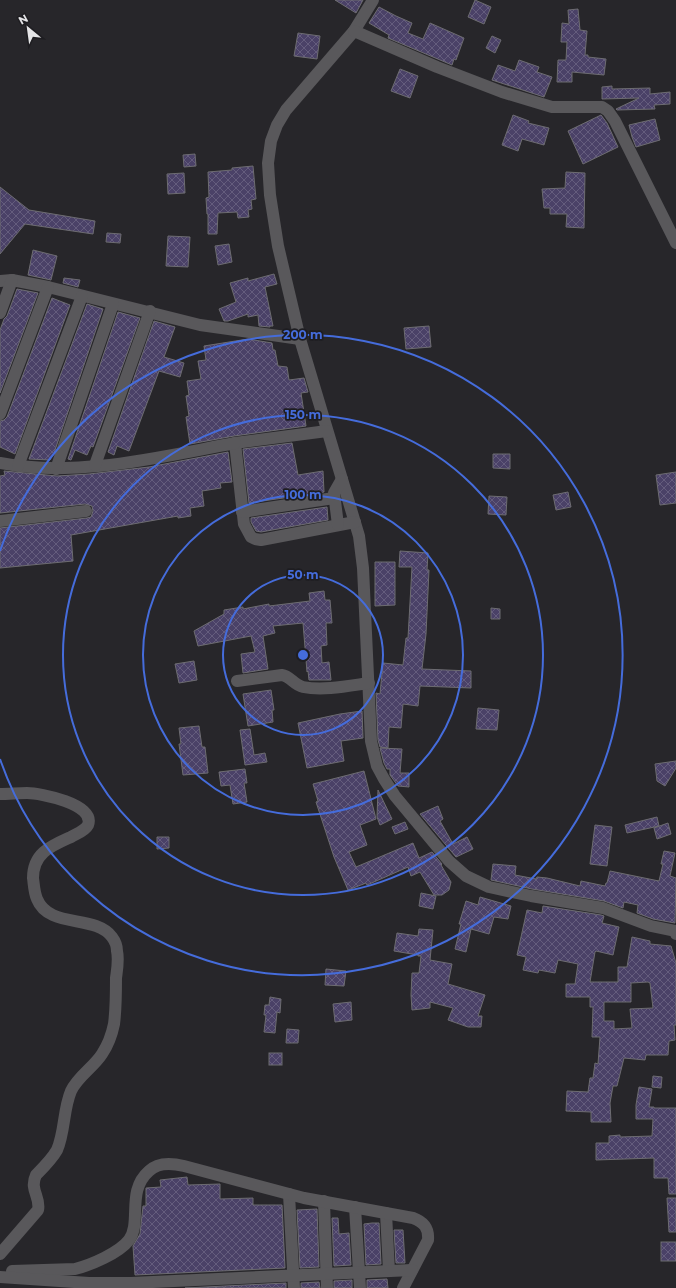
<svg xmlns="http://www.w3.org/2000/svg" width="676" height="1288" viewBox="0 0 676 1288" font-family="Montserrat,sans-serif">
  <defs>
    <pattern id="building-cross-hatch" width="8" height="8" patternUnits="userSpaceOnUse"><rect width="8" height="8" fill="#4a4167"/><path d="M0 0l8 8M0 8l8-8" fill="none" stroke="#645c7d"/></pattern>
  </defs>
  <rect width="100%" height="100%" fill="#27262a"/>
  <!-- building -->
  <g fill="url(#building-cross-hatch)" stroke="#6d6c71" fill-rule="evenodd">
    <polygon points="335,0 363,0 356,13"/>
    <polygon points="475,0 491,7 484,24 468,17"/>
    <polygon points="379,7 396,16 412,23 408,33 423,39 430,23 464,38 456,60 454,59 452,65 388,38 389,35 369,23"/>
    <polygon points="578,9 580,30 587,31 585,55 588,55 588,57 606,59 604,75 572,72 572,82 557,82 558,60 566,60 567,42 561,42 562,23 569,24 568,10"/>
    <polygon points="298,33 320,36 317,59 294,56"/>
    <polygon points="492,36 501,40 495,53 486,48"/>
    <polygon points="519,60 539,67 537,72 552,77 544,97 492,80 498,65 515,71"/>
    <polygon points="400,69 418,76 410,98 391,91"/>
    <polygon points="612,86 612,89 650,88 650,94 670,92 670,104 654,105 655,109 617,110 616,109 639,98 602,99 602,87"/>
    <polygon points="513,115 529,121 528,123 549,128 544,145 522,139 518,151 502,145"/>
    <polygon points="601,115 607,123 618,147 583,164 568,131"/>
    <polygon points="655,119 660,140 636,147 632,137 629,125"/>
    <polygon points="195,154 196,166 184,167 183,155"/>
    <polygon points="253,166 256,199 251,200 252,209 248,210 249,217 238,218 237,212 218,213 217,234 208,234 208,214 207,214 206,198 209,197 208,172 232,170 232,168"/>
    <polygon points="566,172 585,173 584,228 566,227 567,214 550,214 550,208 544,208 542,189 565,188"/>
    <polygon points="184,173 185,193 168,194 167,174"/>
    <polygon points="0,187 29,210 95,221 93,234 25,224 0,254"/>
    <polygon points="107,233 121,234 120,243 106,242"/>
    <polygon points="168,236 190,237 188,267 166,266"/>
    <polygon points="229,244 232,262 218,265 215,246"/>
    <polygon points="33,250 57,256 51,280 28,275"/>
    <polygon points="274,274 277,284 265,287 273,326 270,326 270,327 259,326 258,315 248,317 248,314 228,321 224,321 219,309 236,302 230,283 248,278 248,281"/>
    <polygon points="64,278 80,280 78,287 63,283"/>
    <polygon points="17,289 38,293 0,393 0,330 4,319 7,316"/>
    <polygon points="52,298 70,305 15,454 0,447 0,421 4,420 7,417"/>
    <polygon points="87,304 103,309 54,453 50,460 29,459"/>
    <polygon points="118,312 140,318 93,447 91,446 87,455 75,450 71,460 68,459"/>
    <polygon points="154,321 175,327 164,357 184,363 180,377 159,371 129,451 117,446 114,455 108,452"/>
    <polygon points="429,326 431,347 406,349 404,328"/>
    <polygon points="248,339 272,343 273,350 275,350 278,366 287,367 289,380 304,378 308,392 301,393 306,426 234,436 190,444 186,417 189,416 186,396 189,395 187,381 201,379 198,361 206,360 204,346"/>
    <polygon points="292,443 298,475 323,471 324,492 249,503 243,449"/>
    <polygon points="228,452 232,482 220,483 221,488 202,491 204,506 190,508 191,516 178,518 178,516 71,535 73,561 0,568 0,528 87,518 91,517 93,511 92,506 85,504 0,513 0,476 5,475 4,471 57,476 89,474 149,467"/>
    <polygon points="493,454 510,454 510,469 493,468"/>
    <polygon points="676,472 676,503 660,505 656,475"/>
    <polygon points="568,492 571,507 556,510 553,495"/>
    <polygon points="489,496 507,497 506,515 488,514"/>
    <polygon points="327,507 328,520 261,532 256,531 251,522 251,518"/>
    <polygon points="400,551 428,553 427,570 429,570 426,634 422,669 471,671 471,688 420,686 418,706 403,704 401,728 389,727 388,748 380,747 378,740 376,693 380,694 383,663 403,665 406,638 408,638 412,567 399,567"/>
    <polygon points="375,562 395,562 395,605 375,606"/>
    <polygon points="324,591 325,600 330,600 332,623 326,623 327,645 321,646 322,663 329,662 331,680 309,680 308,671 307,672 303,623 273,626 275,633 263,636 268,669 243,673 241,654 255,652 251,636 198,646 194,631 224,614 224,610 243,607 243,609 269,604 269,606 310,601 309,593"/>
    <polygon points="491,608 500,609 500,619 491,619"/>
    <polygon points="194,661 197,680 179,683 175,664"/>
    <polygon points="271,690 274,710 272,710 273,722 248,726 243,694"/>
    <polygon points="478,708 499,710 497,730 476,729"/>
    <polygon points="362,711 363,738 341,741 344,761 307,768 298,723 340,714"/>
    <polygon points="199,726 202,747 205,747 208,773 183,775 179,744 181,744 179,728"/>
    <polygon points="250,729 254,755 265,753 267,762 245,765 240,730"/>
    <polygon points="380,748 402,749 400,773 409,773 409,787 398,786 390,775 390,769 387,769 384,763"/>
    <polygon points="676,761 676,768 665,786 657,781 655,764"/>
    <polygon points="245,769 247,783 244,783 247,802 233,804 230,785 221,786 219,772"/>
    <polygon points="364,771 376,819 360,825 367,845 349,852 356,867 413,843 419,858 432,852 442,864 441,865 451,882 449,890 442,895 434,895 420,872 411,876 408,867 367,885 366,883 348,890 334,857 316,802 318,801 313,784"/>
    <polygon points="378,790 392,819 380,825 377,817"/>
    <polygon points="438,806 443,819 440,821 453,844 467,837 473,849 456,857 420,814"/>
    <polygon points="657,817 659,826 627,833 625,825"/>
    <polygon points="405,822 408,829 395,834 392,827"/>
    <polygon points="668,823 671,834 657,839 654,828"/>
    <polygon points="595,825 612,827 607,866 590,864"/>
    <polygon points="157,837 169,837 169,848 157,849"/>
    <polygon points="664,851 675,853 670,876 676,878 675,923 653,919 637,913 638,905 624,902 623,908 604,901 532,889 491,880 493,864 516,866 515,875 536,879 537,877 547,878 580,886 581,881 605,886 606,883 607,883 610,871 659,881 663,864 661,864"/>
    <polygon points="421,893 436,896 433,909 419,906"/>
    <polygon points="480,897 511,906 508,919 494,917 489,934 471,929 466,952 455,949 461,924 459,924 466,901 478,905"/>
    <path d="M543,906L601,915L604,916L602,923L619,927L613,955L596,951L595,952L590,982H618V967H627L632,937L650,941V944L671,946L676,963V1025H674L675,1040L669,1041L668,1055H646L645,1060L624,1058L617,1086H613L610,1103L611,1122H591V1112L566,1111L567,1091L588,1092L590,1078H593L595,1063L598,1064L600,1037H592L593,1007H590V997H566V984H575L578,964L558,960L555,973L539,970L538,973L523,970L526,957L517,955L527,910L542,913ZM648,982L650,983L653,1008L630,1009L632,1028L614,1029V1021H604V1002H631V983Z"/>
    <polygon points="419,929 433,930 430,960 452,964 448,984 485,995 478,1016 482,1016 481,1027 468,1027 448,1020 453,1008 430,1002 430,1008 412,1010 411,995 412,973 419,973 421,956 418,956 418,955 394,951 397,933 418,936"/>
    <polygon points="326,969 346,971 344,986 325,985"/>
    <polygon points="270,997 281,999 280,1013 277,1012 275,1033 264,1032 266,1015 264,1015 265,1005 269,1005"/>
    <polygon points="351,1002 352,1020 335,1022 333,1004"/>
    <polygon points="287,1029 299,1030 298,1043 286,1043"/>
    <rect x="269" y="1053" width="13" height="12"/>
    <polygon points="653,1076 662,1077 661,1088 652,1087"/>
    <polygon points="639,1087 652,1089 649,1107 654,1107 654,1108 676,1108 676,1194 669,1194 668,1178 654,1178 654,1158 596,1160 596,1143 609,1143 609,1136 620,1135 620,1137 652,1136 653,1119 636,1119 636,1105"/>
    <polygon points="187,1177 188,1185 220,1184 220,1199 253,1198 253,1205 282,1205 285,1268 135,1275 133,1246 140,1234 143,1206 146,1206 146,1188 161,1187 160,1180"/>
    <polygon points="667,1198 676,1198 676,1232 669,1232"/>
    <polygon points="317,1209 319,1267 300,1268 297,1210"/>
    <polygon points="332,1218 338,1218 339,1234 349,1233 351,1265 334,1266"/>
    <polygon points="372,1223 379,1223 381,1264 366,1265 364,1224"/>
    <polygon points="394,1230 403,1230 405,1263 396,1263"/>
    <rect x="661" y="1242" width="15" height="19"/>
    <polygon points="387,1279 388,1288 367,1288 367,1280"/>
    <polygon points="352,1280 352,1288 334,1288 334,1281"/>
    <polygon points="319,1282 320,1288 301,1288 301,1283"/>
    <polygon points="286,1283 286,1288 185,1288"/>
  </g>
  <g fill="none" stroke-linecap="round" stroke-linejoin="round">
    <!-- minor -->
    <g stroke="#59585b" stroke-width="12">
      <polyline points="373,0 354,31 286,110 277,125 271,141 268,163 270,195 278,246 300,339 359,536 363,568 371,741 377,766 384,779 395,796 449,861 466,876 489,887 531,896 603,908 651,926 675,931 676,934"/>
      <polyline points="354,31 437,67 502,92 552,107 602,107 608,111 615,121 676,243"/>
      <polyline points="0,281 12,280 48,287 200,325 300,339"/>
      <polyline points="0,313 12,280"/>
      <polyline points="0,414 48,287"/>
      <polyline points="327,431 235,443 244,524 251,537 255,539 261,540 355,522"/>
      <path d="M0,463C77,478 159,457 235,443"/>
      <polyline points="95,465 150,311"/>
      <polyline points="18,466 82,296"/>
      <polyline points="56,469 113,304"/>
      <polyline points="242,512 334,498"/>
      <polyline points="0,521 86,511"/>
      <polyline points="338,525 334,493 342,479"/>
      <path d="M237,681L282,675C290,676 294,685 303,687C323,691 348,686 369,683"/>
      <path d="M0,794C9,794 18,793 27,793C40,793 96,804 88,825C85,831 76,834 71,837C51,846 33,853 33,878C34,885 34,892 37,899C49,929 95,914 112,937C115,941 117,947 117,951C119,960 117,970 116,978C116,993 116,1009 114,1024C112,1034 108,1045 102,1054C93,1068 78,1076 71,1091C63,1110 65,1132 57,1150C52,1159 43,1168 36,1175C29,1190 41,1197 38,1210L0,1254"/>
      <polyline points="289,1194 294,1288"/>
      <polyline points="324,1201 327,1288"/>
      <polyline points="355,1207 360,1288"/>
      <polyline points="386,1213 389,1271"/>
      <path d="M12,1271L75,1269C91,1265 119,1253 129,1240C142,1222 126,1191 149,1171C158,1162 172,1163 184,1166L304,1198L413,1218C424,1222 429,1228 428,1240L403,1288"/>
      <polyline points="0,1277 89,1283 131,1283 412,1270"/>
    </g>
  </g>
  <!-- distance rings -->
  <g fill="none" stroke="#456cdb" stroke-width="2">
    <circle cx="303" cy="655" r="80"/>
    <circle cx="303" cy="655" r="160"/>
    <circle cx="303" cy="655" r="240"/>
    <path d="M0 551A320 320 0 1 1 0 759"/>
  </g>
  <circle cx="303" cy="655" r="6" fill="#456cdb" stroke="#1e1d21" stroke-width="2"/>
  <g font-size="12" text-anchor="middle" font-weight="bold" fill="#456cdb" stroke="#1e1d21" stroke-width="3.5" stroke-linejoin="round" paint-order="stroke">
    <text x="303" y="339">200 m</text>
    <text x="303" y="419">150 m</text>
    <text x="303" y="499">100 m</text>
    <text x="303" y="579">50 m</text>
  </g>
  <!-- north arrow -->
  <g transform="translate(28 28) rotate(331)" stroke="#1e1d21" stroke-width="3" paint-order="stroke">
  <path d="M0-3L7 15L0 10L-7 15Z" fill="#e5e5e7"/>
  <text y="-6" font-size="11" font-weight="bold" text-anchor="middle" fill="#e5e5e7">N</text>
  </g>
</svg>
